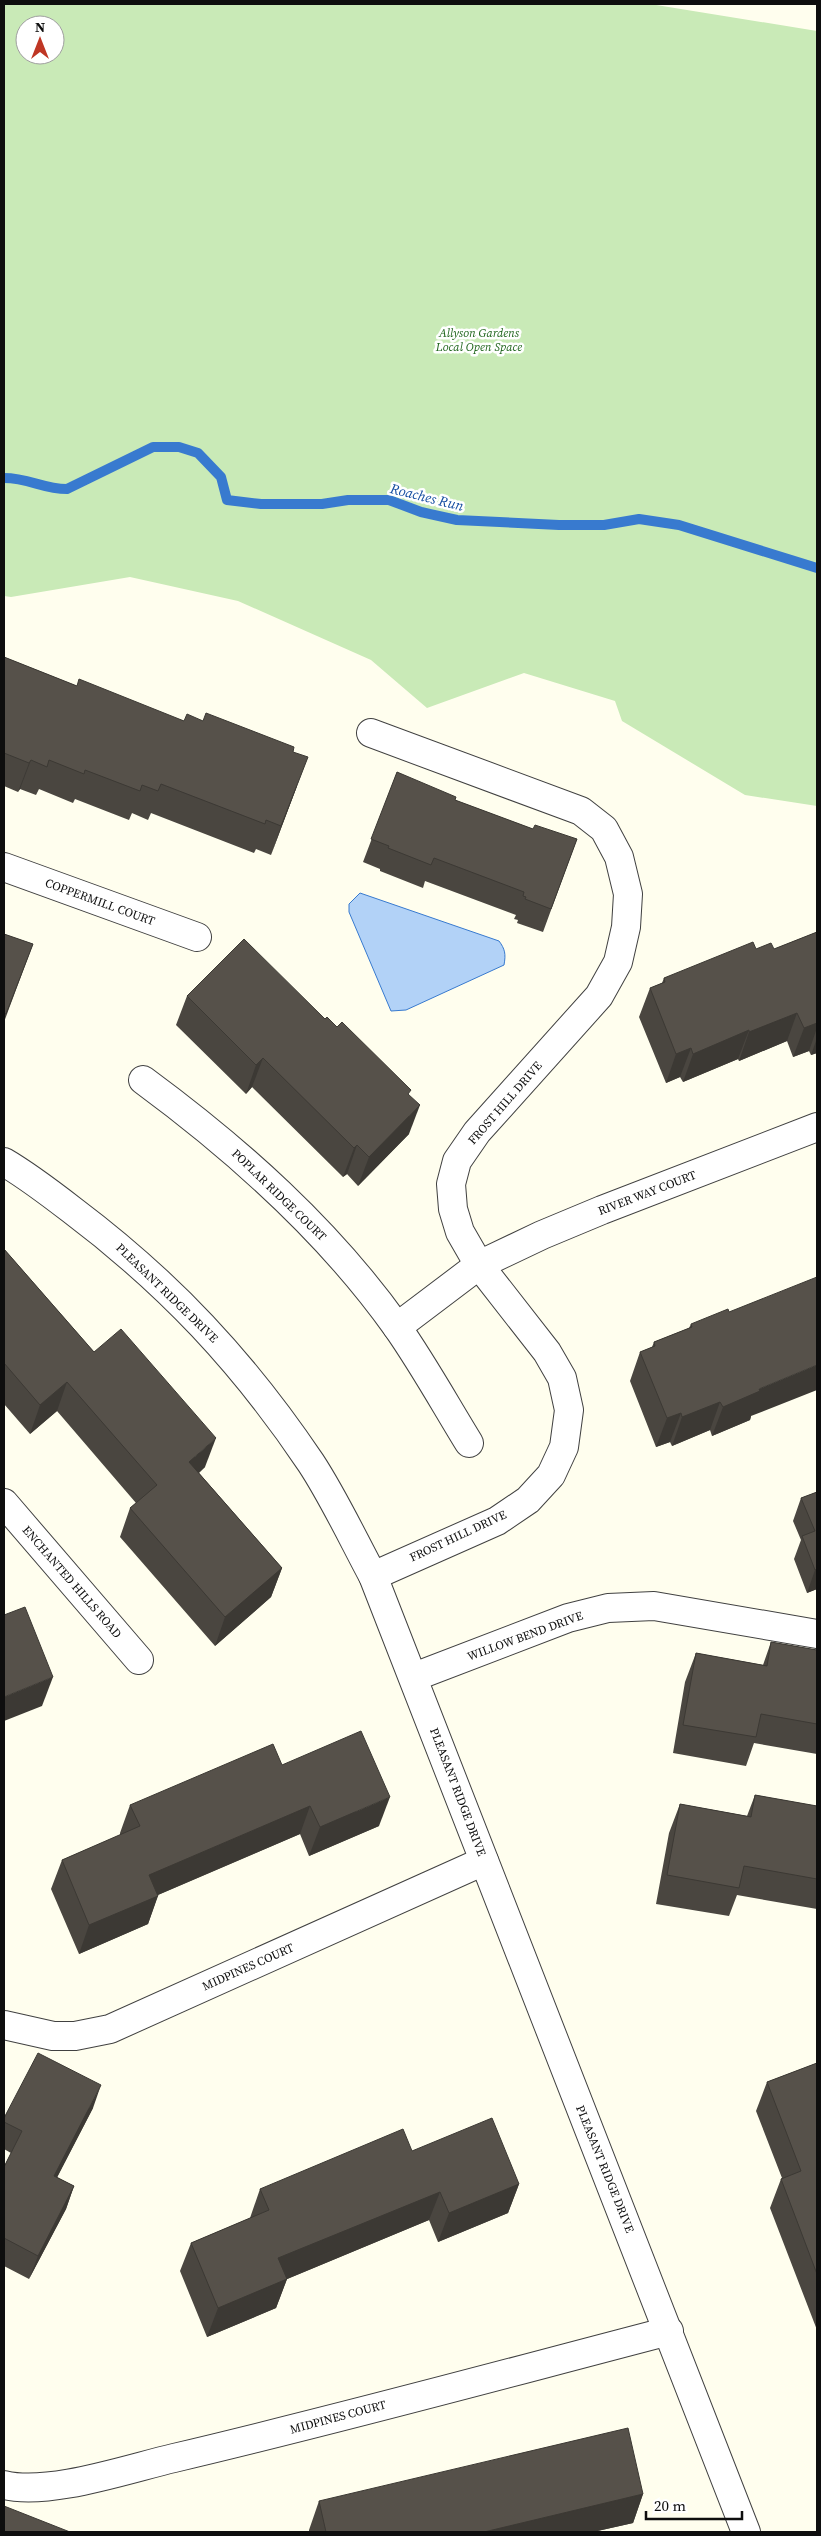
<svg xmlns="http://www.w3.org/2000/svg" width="821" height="2536" viewBox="0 0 821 2536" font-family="'Source Serif 4',serif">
  <rect width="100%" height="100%" fill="#fffeee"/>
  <!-- green -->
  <path fill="#c9eab7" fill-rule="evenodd" d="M4,4H650L817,31V806L745,795L622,721L615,701L524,673L427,708L371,660L238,601L130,577L11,597L4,596ZM25,25H55V55H25Z"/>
  <!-- water -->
  <path fill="#b2d2f7" stroke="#387acf" d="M360,893L499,941C505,949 506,954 504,965L406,1010L391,1011L349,912V904Z"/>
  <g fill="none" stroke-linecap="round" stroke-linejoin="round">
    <!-- stream -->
    <path stroke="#387acf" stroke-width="10" d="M4,478C29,478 43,489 67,489L153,447H179L198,453L221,477L227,500L261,504H322L348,500H389L421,512L457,520L559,525H604L639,519L679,525L817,568"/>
    <!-- minor casing -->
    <g stroke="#414141" stroke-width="30">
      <g id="minor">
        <polyline points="371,733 581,811 604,829 619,857 628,894 626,927 618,962 599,996 477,1132 457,1161 451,1184 453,1209 460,1232 479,1265 547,1352 562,1378 569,1410 564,1447 551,1475 528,1500 497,1521 373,1576"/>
        <polyline points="4,867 197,937"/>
        <path d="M143,1080C238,1150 328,1230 397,1327C423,1364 445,1404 469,1443"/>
        <path d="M4,1162C28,1176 50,1193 72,1210C169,1283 243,1362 311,1463C334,1498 353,1539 373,1576L746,2532"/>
        <polyline points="397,1327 479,1265 542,1235 602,1210 817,1127"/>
        <polyline points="4,1503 139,1660"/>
        <polyline points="414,1677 568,1618 608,1608 654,1606 817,1634"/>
        <polyline points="4,2025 53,2036 75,2036 110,2029 484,1861"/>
        <path d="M4,2485C49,2496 127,2469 174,2458C340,2419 504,2374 669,2331"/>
      </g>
    </g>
    <!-- minor -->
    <use href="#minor" stroke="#fff" stroke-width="28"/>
  </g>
  <!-- wall -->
  <g fill="#4a4640">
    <polygon points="4,657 77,686 184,721 203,721 293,752 297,786 271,855 256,849 254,853 151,813 148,820 132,813 129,820 75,799 73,803 39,789 36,795 20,789 18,792 4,786"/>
    <polygon points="397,772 455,800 533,829 577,839 543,932 517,923 518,920 514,919 516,915 425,881 423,888 380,871 380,869 363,862"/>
    <polygon points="817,932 817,1053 811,1055 809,1051 793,1057 787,1041 739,1061 738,1059 683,1082 680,1077 666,1083 639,1017 650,988 662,983 664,978 756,949 774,949"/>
    <polygon points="4,934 33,944 4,1022"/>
    <polygon points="187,996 409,1095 409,1134 358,1186 347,1174 343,1177 252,1087 246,1094 176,1025"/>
    <polygon points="4,1249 94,1352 205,1467 199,1473 282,1568 271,1597 215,1646 120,1537 130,1508 136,1503 57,1411 30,1434 4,1404"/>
    <polygon points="691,1324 751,1416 750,1420 712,1436 710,1430 672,1446 670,1442 656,1447 630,1381 640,1352 652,1347 654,1342 689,1328"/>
    <polygon points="817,1492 817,1589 807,1593 794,1559 801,1540 793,1521 801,1498"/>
    <polygon points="771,1642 817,1650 817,1754 754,1743 746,1766 673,1753 685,1682 696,1653 763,1665"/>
    <polygon points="282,1765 379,1826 309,1856 300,1834 158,1895 148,1924 79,1954 51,1889 62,1860 120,1835 120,1833 130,1805"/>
    <polygon points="755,1795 817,1806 817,1909 737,1895 729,1916 656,1904 669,1833 680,1804 747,1816"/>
    <polygon points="817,2063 817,2330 770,2208 781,2179 782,2178 756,2111 767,2082"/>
    <polygon points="93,2108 57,2177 74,2186 66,2209 29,2279 4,2266 4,2167 11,2153 4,2149 4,2118"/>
    <polygon points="412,2151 519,2184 508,2213 438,2242 429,2220 287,2279 276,2308 207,2337 180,2271 191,2243 250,2218 260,2189"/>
    <polygon points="643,2494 633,2523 593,2532 309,2532 309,2530 319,2501"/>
  </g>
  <!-- shaded-wall -->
  <g fill="#3c3934">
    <polygon points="308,757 297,786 271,855 281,826"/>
    <polygon points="31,760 20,789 18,792 29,763"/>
    <polygon points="797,1013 787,1041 739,1061 749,1032"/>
    <polygon points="817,1023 817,1028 809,1051 793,1057 804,1028"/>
    <polygon points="749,1030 738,1059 683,1082 693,1054"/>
    <polygon points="817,1038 817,1053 811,1055"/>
    <polygon points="691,1048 680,1077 666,1083 676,1054"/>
    <polygon points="263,1058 252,1087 246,1094 256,1065"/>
    <polygon points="420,1105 409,1134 358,1186 369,1157"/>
    <polygon points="357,1145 347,1174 343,1177 354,1148"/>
    <polygon points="817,1365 817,1390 751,1416 750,1420 712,1436 723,1407 759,1389"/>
    <polygon points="67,1382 57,1411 30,1434 40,1405"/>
    <polygon points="720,1402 710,1430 672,1446 682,1417"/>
    <polygon points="681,1413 670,1442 656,1447 667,1418"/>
    <polygon points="216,1438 205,1467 178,1490 189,1462"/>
    <polygon points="282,1568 271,1597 215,1646 225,1617"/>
    <polygon points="817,1569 817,1589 807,1593 815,1570"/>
    <polygon points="53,1677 42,1706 4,1721 4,1697"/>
    <polygon points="390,1797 379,1826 309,1856 320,1827"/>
    <polygon points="310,1806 300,1834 139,1903 149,1875"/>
    <polygon points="158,1896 148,1924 79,1954 89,1925"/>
    <polygon points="101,2085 93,2108 46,2199 54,2176"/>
    <polygon points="519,2184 508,2213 438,2242 449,2213"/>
    <polygon points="74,2186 66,2209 29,2279 38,2256"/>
    <polygon points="440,2192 429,2220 268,2287 278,2258"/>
    <polygon points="287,2279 276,2308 207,2337 218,2308"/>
    <polygon points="643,2494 633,2523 593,2532 484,2532"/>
  </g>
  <!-- building -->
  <g fill="#56514a" stroke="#3c3934">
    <polygon points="4,657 77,686 79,679 184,721 187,714 203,721 206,713 294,747 293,752 308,757 281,826 266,820 265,824 161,784 158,791 142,785 140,791 85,770 84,774 49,760 47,767 31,760 29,763 4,753"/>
    <polygon points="397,772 456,797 455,800 533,829 535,825 577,839 551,909 525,899 526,897 523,896 524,892 434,858 431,865 388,848 389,846 371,839"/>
    <polygon points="817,932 817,1023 804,1028 797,1013 749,1032 749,1030 693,1054 691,1048 676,1054 650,988 665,982 664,978 753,942 756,949 771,943 774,949"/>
    <polygon points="4,934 33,944 6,1014 4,1013"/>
    <polygon points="244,939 325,1019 327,1017 337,1027 342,1022 411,1090 408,1094 420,1105 369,1157 357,1145 354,1148 263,1058 256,1065 187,996"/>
    <polygon points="4,1249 94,1352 121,1329 216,1438 189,1462 282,1568 225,1617 130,1508 157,1485 67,1382 40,1405 4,1363"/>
    <polygon points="817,1277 817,1365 759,1389 760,1391 723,1407 720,1402 682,1417 681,1413 667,1418 640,1352 655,1346 654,1342 692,1327 691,1324 728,1309 729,1312"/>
    <polygon points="817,1492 817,1569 815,1570 802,1536 815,1531 801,1498"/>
    <polygon points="25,1607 53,1677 4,1697 4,1615"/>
    <polygon points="771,1642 817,1650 817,1724 761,1714 756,1737 683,1725 696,1653 767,1666"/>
    <polygon points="361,1731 390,1797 320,1827 310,1806 149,1875 158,1896 89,1925 62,1860 140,1826 130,1805 273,1744 282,1765"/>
    <polygon points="755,1795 817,1806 817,1879 744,1866 739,1888 667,1875 680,1804 751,1817"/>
    <polygon points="38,2053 101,2085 54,2176 74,2186 38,2256 4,2238 4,2167 22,2131 4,2122 4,2118"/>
    <polygon points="817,2063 817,2274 781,2179 801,2171 767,2082"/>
    <polygon points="492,2118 519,2184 449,2213 440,2192 278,2258 287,2279 218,2308 191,2243 269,2210 260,2189 403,2129 412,2151"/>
    <polygon points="628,2428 643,2494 484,2532 326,2532 319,2501"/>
    <polygon points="4,2506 70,2532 4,2532"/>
  </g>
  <g text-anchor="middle" stroke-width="5" stroke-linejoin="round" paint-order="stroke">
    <!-- park labels -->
    <g font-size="12" font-style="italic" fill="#20661d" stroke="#fff">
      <text x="479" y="337">Allyson Gardens<tspan x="479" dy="14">Local Open Space</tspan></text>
    </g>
    <!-- street labels -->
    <g font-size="12" fill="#0e0e0e" stroke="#fff">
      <text transform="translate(100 902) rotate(20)" y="4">COPPERMILL COURT</text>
      <text transform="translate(505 1103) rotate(-49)" y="4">FROST HILL DRIVE</text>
      <text transform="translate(647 1193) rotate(-21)" y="4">RIVER WAY COURT</text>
      <text transform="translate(279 1195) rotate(44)" y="4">POPLAR RIDGE COURT</text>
      <text transform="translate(167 1293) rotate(44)" y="4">PLEASANT RIDGE DRIVE</text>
      <text transform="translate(458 1536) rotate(-25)" y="4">FROST HILL DRIVE</text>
      <text transform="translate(72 1582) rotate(49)" y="4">ENCHANTED HILLS ROAD</text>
      <text transform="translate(525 1636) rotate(-20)" y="4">WILLOW BEND DRIVE</text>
      <text transform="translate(458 1792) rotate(69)" y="4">PLEASANT RIDGE DRIVE</text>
      <text transform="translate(248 1967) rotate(-24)" y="4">MIDPINES COURT</text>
      <text transform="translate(605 2169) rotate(68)" y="4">PLEASANT RIDGE DRIVE</text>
      <text transform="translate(338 2417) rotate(-15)" y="4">MIDPINES COURT</text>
    </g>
    <!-- water labels -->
    <g font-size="14" font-style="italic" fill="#154da1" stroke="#fff">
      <text transform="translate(427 497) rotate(14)" y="5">Roaches Run</text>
    </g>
  </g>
  <!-- border -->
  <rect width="821" height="2536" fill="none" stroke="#0e0e0e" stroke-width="10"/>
  <!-- north arrow -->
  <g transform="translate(40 40)"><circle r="24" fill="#ffffff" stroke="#9f9f9f"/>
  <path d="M0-4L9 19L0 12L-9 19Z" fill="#bf3624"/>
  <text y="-8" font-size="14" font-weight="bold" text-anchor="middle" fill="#0e0e0e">N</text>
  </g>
  <!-- scale -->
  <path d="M646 2511v8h96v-8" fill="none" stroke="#0e0e0e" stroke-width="2.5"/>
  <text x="654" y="2511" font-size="15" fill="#0e0e0e" stroke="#ffffff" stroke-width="4" paint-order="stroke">20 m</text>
</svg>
